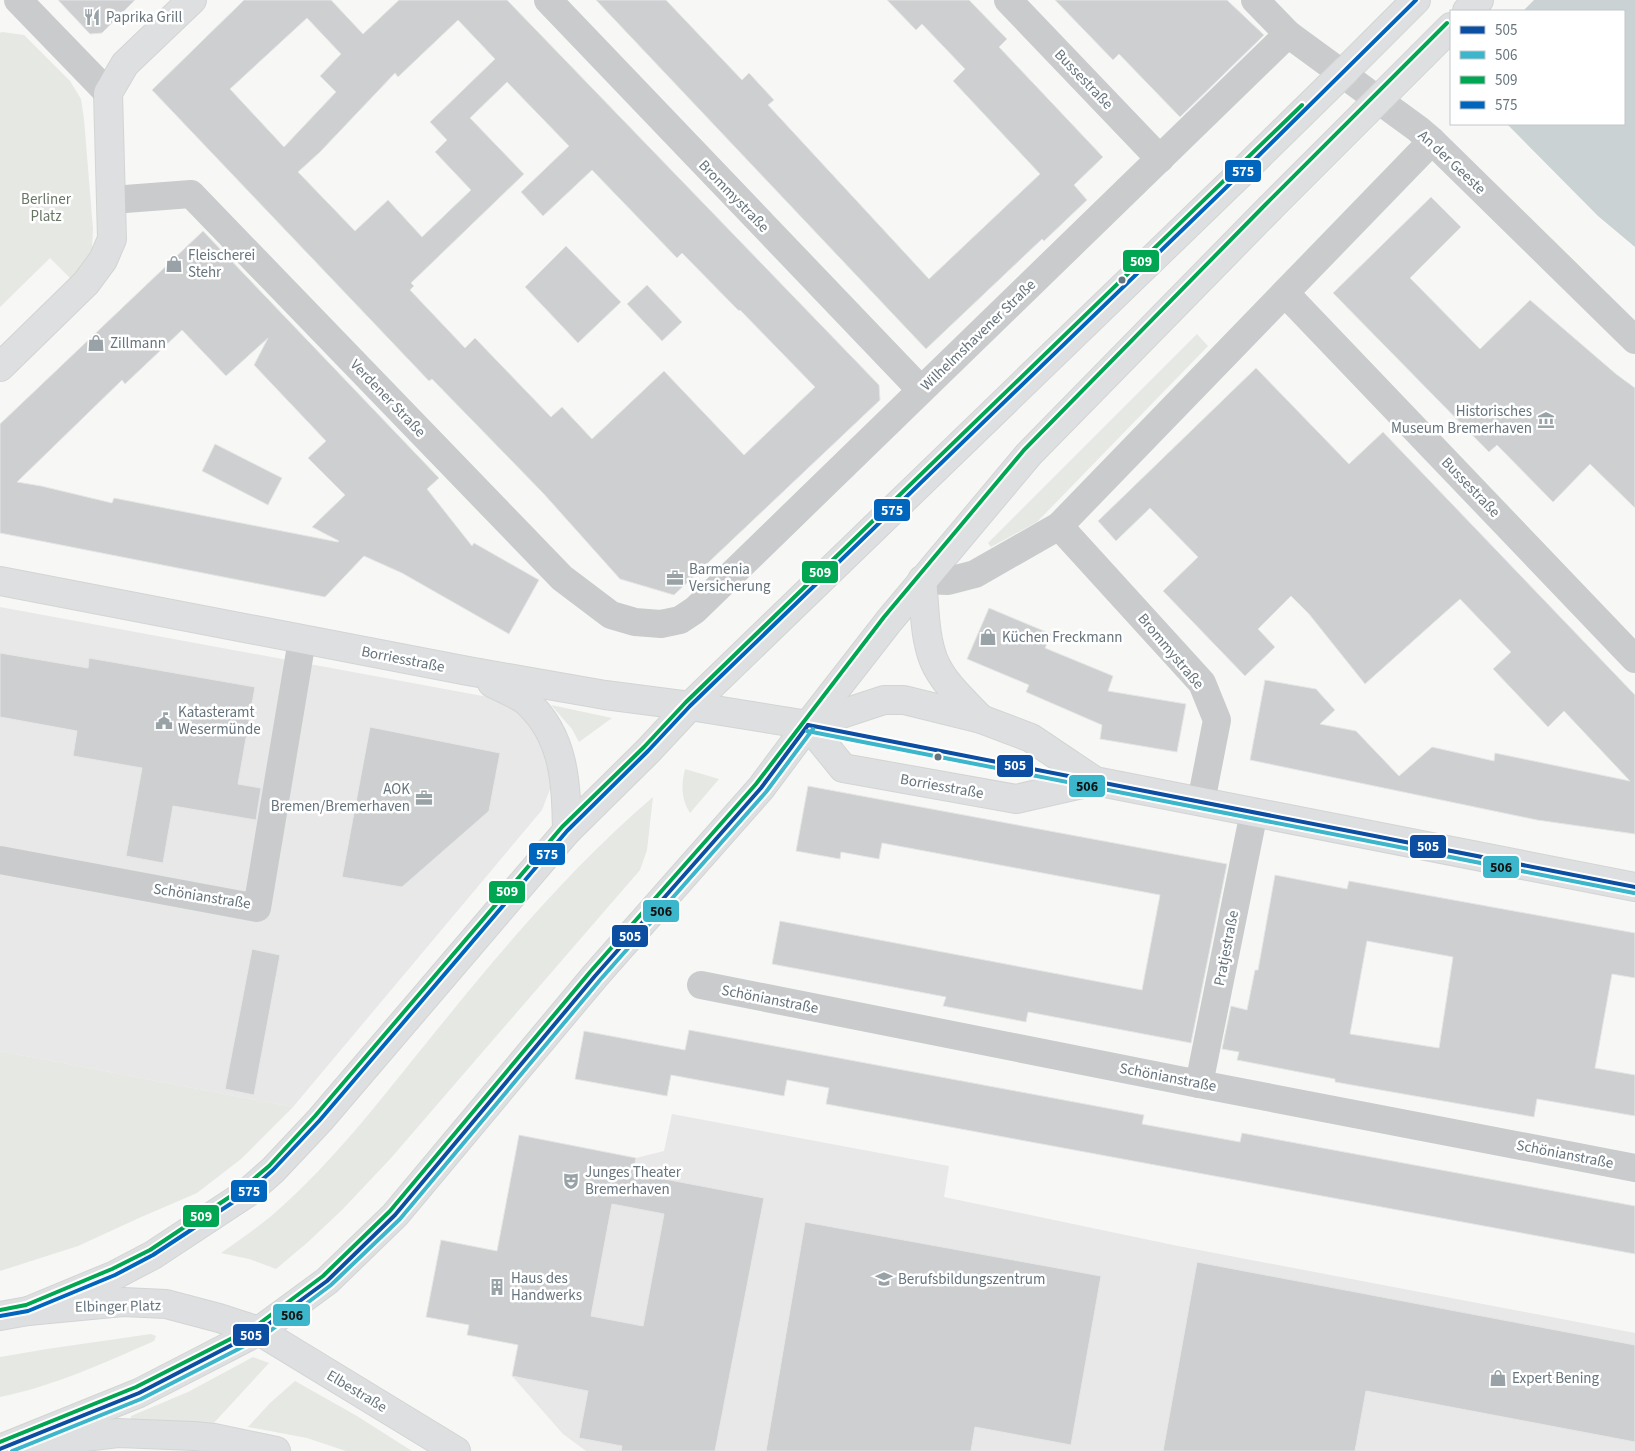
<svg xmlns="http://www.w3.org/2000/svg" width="1635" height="1451" viewBox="0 0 1635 1451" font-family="'Source Sans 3',sans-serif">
  <rect width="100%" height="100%" fill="#f7f7f6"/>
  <!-- built -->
  <g fill="#e7e8e7">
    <polygon points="0,607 488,697 510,704 534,719 554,779 542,810 293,1107 0,1051"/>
    <polygon points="672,1114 949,1166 944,1197 1178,1246 1635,1333 1635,1451 586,1451 563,1434 512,1376 520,1337 591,1316 612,1204 627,1207 636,1158 664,1151"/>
  </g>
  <!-- green -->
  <g fill="#e6e8e4">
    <polygon points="2,32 24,35 70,81 81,99 84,119 93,229 92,248 85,266 71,279 50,258 0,307 0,33"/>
    <polygon points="1197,334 1208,346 1037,522 991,547 988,543"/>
    <polygon points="551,705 612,718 579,742 572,729"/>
    <path d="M685,769L719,779L690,813C681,799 681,785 685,769Z"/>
    <path d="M653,797L647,850L640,870L391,1158L342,1210L308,1242L276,1269L249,1259L221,1253C238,1241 254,1230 270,1217C337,1160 389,1088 445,1020C509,941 576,863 653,797Z"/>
    <polygon points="0,1051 293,1107 241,1159 197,1193 139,1218 78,1246 0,1271"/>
    <path d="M151,1334L156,1336L154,1341C104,1363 54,1386 0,1397V1357L47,1349Z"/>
    <polygon points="253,1357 269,1363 212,1425 130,1423 131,1416 188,1392"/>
    <polygon points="295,1381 357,1416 412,1451 346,1451 307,1438 248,1427 270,1403"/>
  </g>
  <!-- water -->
  <polygon fill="#cad2d4" points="1448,0 1635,0 1635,247 1598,216 1507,124 1624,124 1624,11 1460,11"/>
  <!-- pier -->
  <polygon fill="#f7f7f6" points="1445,0 1534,0 1523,11 1456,11"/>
  <!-- building -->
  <g fill="#cdcfd0" stroke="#e6e6e6" fill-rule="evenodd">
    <polygon points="58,0 135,0 102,33 90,34"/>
    <path d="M244,0H331L363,34L399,0H507L879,385L880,400L674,595L620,579L543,493L432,379L429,381L152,90ZM307,18L341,54L320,76L336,92L284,147L230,89ZM458,20L495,59L430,122L447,140L435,152L471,190L422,237L388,200L355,231L298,172L320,152L395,73L398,77ZM507,82L569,146L521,192L543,216L592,170L677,258L682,253L739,311L740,310L815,387L744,455L664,371L592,439L562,407L551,417L475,338L465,348L410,290L414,286L411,283L524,174L470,118Z"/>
    <polygon points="596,0 666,0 742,80 749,73 774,100 768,105 929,279 1040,174 953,81 965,69 922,24 916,30 887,0 969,0 1007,39 999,47 1103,157 1074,185 1087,200 1044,241 1042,239 926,349"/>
    <polygon points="1055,0 1227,0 1264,35 1180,117 1119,54 1113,60"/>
    <polygon points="1431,197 1461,227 1410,278 1480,349 1530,300 1616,374 1635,388 1635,508 1590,464 1553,502 1497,445 1489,452 1333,293"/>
    <path d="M203,231L439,478L427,489L472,546L474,543L539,580L509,634L402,573L364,556L325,597L0,533V424ZM182,330L226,376L268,338L254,365L326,441L308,458L345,495L312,527L339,541L338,542L114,498L112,503L41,486L17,482L122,380L125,384Z"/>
    <polygon points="566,246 621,302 578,343 525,287"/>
    <polygon points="647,285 682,322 662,341 627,304"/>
    <polygon points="1256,368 1349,464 1383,432 1635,695 1635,834 1537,820 1250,760 1265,680 1316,689 1335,710 1320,724 1356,731 1399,776 1432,747 1494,761 1495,753 1630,781 1564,711 1548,727 1493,669 1511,652 1460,599 1365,684 1309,614 1291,596 1258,629 1275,647 1245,676 1163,591 1198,557 1150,508 1116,541 1098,521"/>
    <polygon points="215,444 282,478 268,505 202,471"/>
    <polygon points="989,608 1051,634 1045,648 1113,676 1108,691 1186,704 1177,752 1100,739 1102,725 1026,692 1029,685 967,659"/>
    <polygon points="0,653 88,668 89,658 255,687 238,784 261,788 256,820 173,806 163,863 126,856 142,768 73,756 77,731 0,717"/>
    <polygon points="370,727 500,753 489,811 402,887 342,877"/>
    <polygon points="808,786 1227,864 1191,1043 1028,1012 1026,1022 943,1006 946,997 772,964 780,921 1142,990 1160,895 882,843 879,859 841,852 840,859 796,851"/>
    <path d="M1275,875L1347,889L1349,881L1635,933V978L1612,974L1595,1068L1635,1075V1116L1537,1099L1534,1117L1335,1082V1079L1237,1060L1239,1052L1222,1049L1231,1006L1247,1010L1255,970H1258ZM1367,941L1453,957L1439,1048L1350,1034Z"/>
    <polygon points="252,949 280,955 254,1095 225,1089"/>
    <polygon points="689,1030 1144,1115 1142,1124 1240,1142 1242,1133 1635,1206 1635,1254 826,1104 829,1088 787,1080 784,1096 671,1075 667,1096 575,1079 584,1031 685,1050"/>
    <path d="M519,1135L636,1158L633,1173L764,1198L715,1451H621L622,1446L579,1438L588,1391L512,1376L518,1345L467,1335L469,1325L426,1317L441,1240L497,1251ZM612,1204L664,1214L643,1326L591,1316Z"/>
    <polygon points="805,1222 1101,1276 1071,1445 975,1427 971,1451 766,1451"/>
    <polygon points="1197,1262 1635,1345 1635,1442 1366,1391 1355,1451 1163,1451"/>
  </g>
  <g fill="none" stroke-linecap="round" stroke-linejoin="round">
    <!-- secondary casing -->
    <g stroke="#d3d4d4" stroke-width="30">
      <g id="secondary">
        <path d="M922,580C925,607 924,636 934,661C944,684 964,701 981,719"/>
        <polyline points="1095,781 1016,799 843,768 808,725 884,700 904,700 981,719 1031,738 1095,781 1635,887"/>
      </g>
    </g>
    <!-- primary casing -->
    <g stroke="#d3d4d4" stroke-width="30">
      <g id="primary">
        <polyline points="1467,11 1479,0"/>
        <polyline points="1423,55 1451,27"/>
        <polyline points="1347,69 1416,0"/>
        <polyline points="0,367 86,283 103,260 112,239 108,93 125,64 192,0"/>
        <polyline points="0,581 468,671 605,695 690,706 808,725"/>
        <path d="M492,683C503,689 518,694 527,702C565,737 566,783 567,831"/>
        <polyline points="28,1311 115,1275 153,1255 247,1193 273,1170 320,1120 567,831 648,751 690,706 1237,177"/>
        <polyline points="0,1316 28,1311 123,1302 166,1304 219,1318 259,1331 456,1451"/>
        <polyline points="44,1442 118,1433 194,1436 214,1438 276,1451"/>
        <polyline points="0,1449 139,1393 259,1331 327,1281 395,1215 595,976 761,788 808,725 889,621 1029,454 1269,209"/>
      </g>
    </g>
    <!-- street -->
    <g stroke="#c9cbcc" stroke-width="28">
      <polyline points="18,0 108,93"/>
      <polyline points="548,0 921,390"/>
      <polyline points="1008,0 1160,159"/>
      <polyline points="1255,0 1288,34 1418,129 1432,141 1635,340"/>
      <polyline points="112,200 191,194 562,578 611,615 635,622 661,624 680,620 695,610 1288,34"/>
      <polyline points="1285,293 1635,659"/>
      <polyline points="1059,526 1202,683 1217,720 1201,802"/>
      <polyline points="922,580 948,581 975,574 1059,526 1432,141"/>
      <polyline points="0,860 257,908 302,640"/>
      <polyline points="701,985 1199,1084 1635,1168"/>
      <polyline points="1199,1084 1254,812"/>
    </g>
    <!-- secondary -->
    <use href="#secondary" stroke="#dedfe0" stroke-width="28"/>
    <!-- primary -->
    <use href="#primary" stroke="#dedfe0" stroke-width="28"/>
    <!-- primary-bridge casing -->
    <g stroke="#d3d4d4" stroke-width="30" stroke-linecap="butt">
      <g id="primary-bridge">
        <polyline points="1237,177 1347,69"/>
        <polyline points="1269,209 1423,55"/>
      </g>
    </g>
    <!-- primary-bridge -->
    <use href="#primary-bridge" stroke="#dedfe0" stroke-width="28"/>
    <!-- bus-1 casing -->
    <g stroke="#fff" stroke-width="8">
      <g id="bus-1">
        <polyline points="808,725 1635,887"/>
        <polyline points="0,1449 139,1393 259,1331 327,1281 395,1215 595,976 761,788 808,725"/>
      </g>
    </g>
    <!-- bus-2 casing -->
    <g stroke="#fff" stroke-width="8">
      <g id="bus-2">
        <polyline points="807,731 1634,893"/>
        <polyline points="12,1451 141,1399 262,1337 331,1285 400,1219 600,980 766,792 813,729"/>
      </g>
    </g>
    <!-- bus-3 casing -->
    <g stroke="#fff" stroke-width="8">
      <g id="bus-3">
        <polyline points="0,1310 26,1305 112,1269 150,1250 243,1188 269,1166 315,1116 562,827 644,747 686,702 1302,105"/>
        <polyline points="0,1442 136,1387 256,1326 323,1276 390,1211 590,972 756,784 884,617 1024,450 1265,205 1447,23"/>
      </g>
    </g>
    <!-- bus-4 casing -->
    <g stroke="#fff" stroke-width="8">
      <polyline id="bus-4" points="0,1316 28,1311 115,1275 153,1255 247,1193 273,1170 320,1120 567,831 648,751 690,706 1237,177 1416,0"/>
    </g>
    <!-- bus-1 -->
    <use href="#bus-1" stroke="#0b4ea2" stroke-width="4"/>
    <!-- bus-2 -->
    <use href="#bus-2" stroke="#3cb6ca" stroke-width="4"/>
    <!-- bus-3 -->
    <use href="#bus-3" stroke="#00a651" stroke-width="4"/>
    <!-- bus-4 -->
    <use href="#bus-4" stroke="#0065bd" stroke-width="4"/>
  </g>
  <!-- icons -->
  <defs>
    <g id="restaurant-bare" transform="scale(1.35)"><path d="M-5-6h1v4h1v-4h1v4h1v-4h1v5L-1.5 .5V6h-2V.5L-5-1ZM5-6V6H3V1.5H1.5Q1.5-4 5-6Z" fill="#99a2a7" stroke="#fff" stroke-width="2.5" paint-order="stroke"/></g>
    <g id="shop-bare" transform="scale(1.35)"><path d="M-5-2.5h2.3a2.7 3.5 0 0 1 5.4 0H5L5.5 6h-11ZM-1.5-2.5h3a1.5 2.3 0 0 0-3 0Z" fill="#99a2a7" stroke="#fff" stroke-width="2.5" paint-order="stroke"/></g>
    <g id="museum-bare" transform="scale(1.35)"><path d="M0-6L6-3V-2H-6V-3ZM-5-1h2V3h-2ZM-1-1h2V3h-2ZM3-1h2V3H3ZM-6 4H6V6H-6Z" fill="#99a2a7" stroke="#fff" stroke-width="2.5" paint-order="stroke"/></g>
    <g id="office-bare" transform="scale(1.35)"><path d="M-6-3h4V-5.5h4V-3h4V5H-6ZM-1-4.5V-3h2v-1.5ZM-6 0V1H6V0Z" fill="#99a2a7" stroke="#fff" stroke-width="2.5" paint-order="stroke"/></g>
    <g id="civic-bare" transform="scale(1.35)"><path d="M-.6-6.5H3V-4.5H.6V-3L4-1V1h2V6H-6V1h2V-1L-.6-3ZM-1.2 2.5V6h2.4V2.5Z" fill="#99a2a7" stroke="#fff" stroke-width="2.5" paint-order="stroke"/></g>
    <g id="theatre-bare" transform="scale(1.35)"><path d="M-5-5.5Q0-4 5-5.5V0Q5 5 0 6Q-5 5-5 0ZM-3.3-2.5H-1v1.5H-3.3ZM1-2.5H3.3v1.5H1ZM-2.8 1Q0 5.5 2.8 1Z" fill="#99a2a7" stroke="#fff" stroke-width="2.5" paint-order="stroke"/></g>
    <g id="university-bare" transform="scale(1.35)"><path d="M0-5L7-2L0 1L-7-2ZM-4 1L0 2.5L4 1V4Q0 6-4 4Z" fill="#99a2a7" stroke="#fff" stroke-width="2.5" paint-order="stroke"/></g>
    <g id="building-bare" transform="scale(1.35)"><path d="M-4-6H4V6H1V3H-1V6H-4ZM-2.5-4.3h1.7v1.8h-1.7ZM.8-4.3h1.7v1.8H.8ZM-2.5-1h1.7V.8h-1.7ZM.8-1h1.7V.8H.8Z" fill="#99a2a7" stroke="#fff" stroke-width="2.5" paint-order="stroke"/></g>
  </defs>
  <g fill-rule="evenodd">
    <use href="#restaurant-bare" x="92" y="17"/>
    <use href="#shop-bare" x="174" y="264"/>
    <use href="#shop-bare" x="96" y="343"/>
    <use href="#museum-bare" x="1546" y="420"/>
    <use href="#office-bare" x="675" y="578"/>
    <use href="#shop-bare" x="988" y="637"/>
    <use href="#civic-bare" x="164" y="721"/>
    <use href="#office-bare" x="424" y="798"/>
    <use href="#theatre-bare" x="571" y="1181"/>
    <use href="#university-bare" x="884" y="1279"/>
    <use href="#building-bare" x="497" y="1287"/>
    <use href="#shop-bare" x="1498" y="1378"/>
  </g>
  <!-- markers -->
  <g fill="#66747d" stroke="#fff" stroke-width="2">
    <circle cx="1122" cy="280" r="4.5"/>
    <circle cx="938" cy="757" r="4.5"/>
  </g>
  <g text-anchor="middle" stroke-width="5" stroke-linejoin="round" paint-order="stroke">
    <!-- poi labels -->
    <g font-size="15" fill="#66747d" stroke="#fff" text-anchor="start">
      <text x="106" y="22">Paprika Grill</text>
      <text x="188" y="260">Fleischerei<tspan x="188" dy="17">Stehr</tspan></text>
      <text x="110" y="348">Zillmann</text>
      <text x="1532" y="416" text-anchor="end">Historisches<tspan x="1532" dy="17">Museum Bremerhaven</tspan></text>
      <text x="689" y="574">Barmenia<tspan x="689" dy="17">Versicherung</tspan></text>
      <text x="1002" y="642">Küchen Freckmann</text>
      <text x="178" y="717">Katasteramt<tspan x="178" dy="17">Wesermünde</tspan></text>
      <text x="410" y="794" text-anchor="end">AOK<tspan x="410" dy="17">Bremen/Bremerhaven</tspan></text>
      <text x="585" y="1177">Junges Theater<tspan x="585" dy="17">Bremerhaven</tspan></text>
      <text x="511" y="1283">Haus des<tspan x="511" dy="17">Handwerks</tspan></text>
      <text x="898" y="1284">Berufsbildungszentrum</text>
      <text x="1512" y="1383">Expert Bening</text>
    </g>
    <!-- street labels -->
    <g font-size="15" fill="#66747d" stroke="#fff">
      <text transform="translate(1084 79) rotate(46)" y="5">Bussestraße</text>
      <text transform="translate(1452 162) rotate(43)" y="5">An der Geeste</text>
      <text transform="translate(734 196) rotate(46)" y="5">Brommystraße</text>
      <text transform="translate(978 335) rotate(-44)" y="5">Wilhelmshavener Straße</text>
      <text transform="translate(388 398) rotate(46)" y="5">Verdener Straße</text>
      <text transform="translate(1471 487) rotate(46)" y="5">Bussestraße</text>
      <text transform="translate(1171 651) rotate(50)" y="5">Brommystraße</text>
      <text transform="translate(403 659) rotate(11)" y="5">Borriesstraße</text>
      <text transform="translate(942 786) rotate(10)" y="5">Borriesstraße</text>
      <text transform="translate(202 896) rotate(9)" y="5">Schönianstraße</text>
      <text transform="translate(1226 948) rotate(-79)" y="5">Pratjestraße</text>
      <text transform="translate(770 999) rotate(11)" y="5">Schönianstraße</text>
      <text transform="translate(1168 1077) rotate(11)" y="5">Schönianstraße</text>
      <text transform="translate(1565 1154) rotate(11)" y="5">Schönianstraße</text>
      <text transform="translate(118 1306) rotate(-1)" y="5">Elbinger Platz</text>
      <text transform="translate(357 1391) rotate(31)" y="5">Elbestraße</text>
    </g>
    <!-- park labels -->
    <g font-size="15" fill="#687664" stroke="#fff">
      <text x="46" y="204">Berliner<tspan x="46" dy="17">Platz</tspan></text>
    </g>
  </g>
  <g stroke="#fff" stroke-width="2">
    <rect x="1224" y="159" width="38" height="24" rx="5" fill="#0065bd"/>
    <rect x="1122" y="249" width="38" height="24" rx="5" fill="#00a651"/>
    <rect x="873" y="498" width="38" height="24" rx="5" fill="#0065bd"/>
    <rect x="801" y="560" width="38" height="24" rx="5" fill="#00a651"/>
    <rect x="996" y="754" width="38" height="24" rx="5" fill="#0b4ea2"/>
    <rect x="1068" y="774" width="38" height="24" rx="5" fill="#3cb6ca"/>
    <rect x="1409" y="834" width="38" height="25" rx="5" fill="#0b4ea2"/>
    <rect x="528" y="842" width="38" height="24" rx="5" fill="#0065bd"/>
    <rect x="1482" y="855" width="38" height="24" rx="5" fill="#3cb6ca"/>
    <rect x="488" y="880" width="38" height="24" rx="5" fill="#00a651"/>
    <rect x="642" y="899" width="38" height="24" rx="5" fill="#3cb6ca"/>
    <rect x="611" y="924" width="38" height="24" rx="5" fill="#0b4ea2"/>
    <rect x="230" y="1179" width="38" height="24" rx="5" fill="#0065bd"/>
    <rect x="182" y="1204" width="38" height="24" rx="5" fill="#00a651"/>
    <rect x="272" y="1303" width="39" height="24" rx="5" fill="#3cb6ca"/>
    <rect x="232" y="1323" width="38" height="24" rx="5" fill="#0b4ea2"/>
  </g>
  <g font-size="14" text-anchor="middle" font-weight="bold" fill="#fff">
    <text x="1243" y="176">575</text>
    <text x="1141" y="266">509</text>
    <text x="892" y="515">575</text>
    <text x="820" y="577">509</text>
    <text x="1015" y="770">505</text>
    <text x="1428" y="851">505</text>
    <text x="547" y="859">575</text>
    <text x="507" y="896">509</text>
    <text x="630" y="941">505</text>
    <text x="249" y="1196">575</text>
    <text x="201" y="1221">509</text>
    <text x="251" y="1340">505</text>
  </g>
  <g font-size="14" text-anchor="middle" font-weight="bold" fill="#111">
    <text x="1087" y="791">506</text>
    <text x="1501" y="872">506</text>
    <text x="661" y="916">506</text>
    <text x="292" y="1320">506</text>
  </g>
  <!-- legend -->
  <rect x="1450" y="10" width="175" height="115" fill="#ffffff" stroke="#c2c7cb"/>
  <rect x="1460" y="26" width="25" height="8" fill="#0b4ea2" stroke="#c2c7cb"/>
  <text x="1495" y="35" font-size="15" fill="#66747d">505</text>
  <rect x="1460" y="51" width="25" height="8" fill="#3cb6ca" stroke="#c2c7cb"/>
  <text x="1495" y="60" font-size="15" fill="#66747d">506</text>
  <rect x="1460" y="76" width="25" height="8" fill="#00a651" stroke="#c2c7cb"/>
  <text x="1495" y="85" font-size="15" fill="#66747d">509</text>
  <rect x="1460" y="101" width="25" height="8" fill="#0065bd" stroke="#c2c7cb"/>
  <text x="1495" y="110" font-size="15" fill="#66747d">575</text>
</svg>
